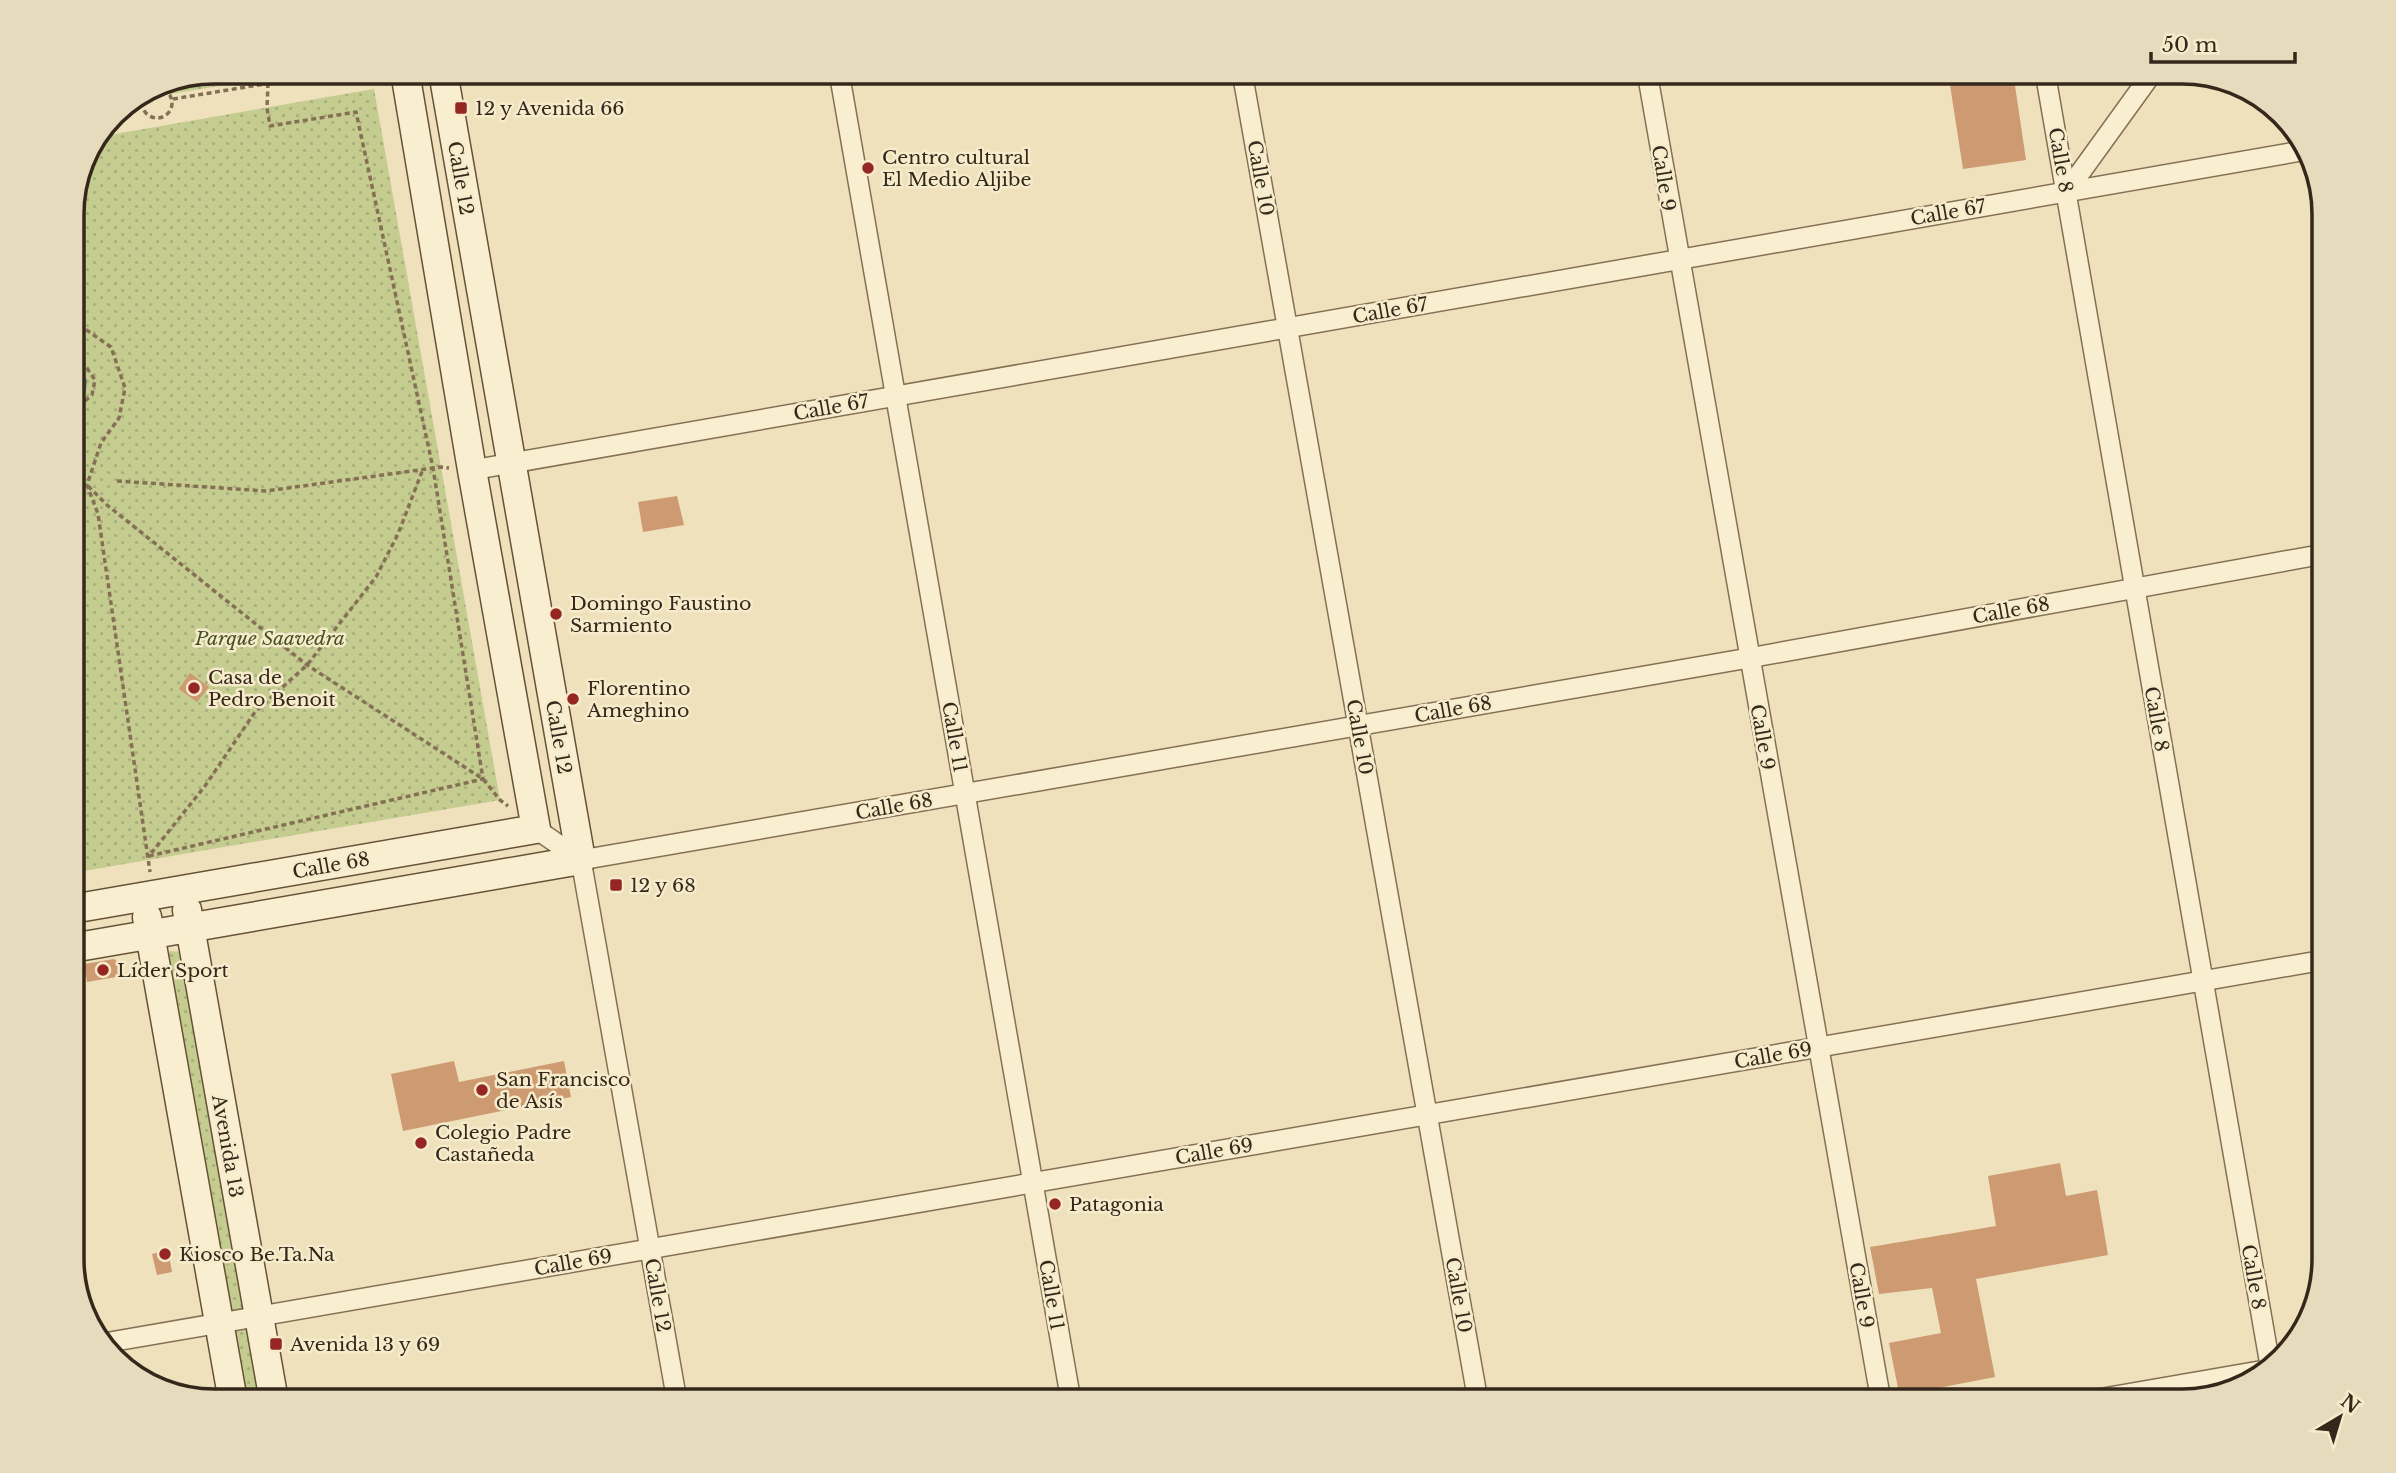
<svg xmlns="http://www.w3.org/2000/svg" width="2396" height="1473" viewBox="0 0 2396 1473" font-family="'Libre Baskerville',serif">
  <defs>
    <pattern id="grass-dots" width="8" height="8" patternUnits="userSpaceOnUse" patternTransform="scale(1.75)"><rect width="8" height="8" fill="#c4cc90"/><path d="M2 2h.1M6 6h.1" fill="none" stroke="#a9af7c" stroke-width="1.8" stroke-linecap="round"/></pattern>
    <pattern id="water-ripples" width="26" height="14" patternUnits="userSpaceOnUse" patternTransform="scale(1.75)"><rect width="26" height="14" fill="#a0bfb7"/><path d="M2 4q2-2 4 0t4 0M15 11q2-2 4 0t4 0" fill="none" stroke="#839b94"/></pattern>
  </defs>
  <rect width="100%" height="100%" fill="#eee1bc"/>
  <!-- grass -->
  <g fill="url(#grass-dots)">
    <polygon points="214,72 304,72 134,100 160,82"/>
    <polygon points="374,89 500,800 72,873 72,206 83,160 98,137"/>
    <polygon points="170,951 181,952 260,1401 242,1401 164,965"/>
  </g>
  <!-- water -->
  <polygon fill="url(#water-ripples)" stroke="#688d84" stroke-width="2" points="72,371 78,371 86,380 85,391 77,399 72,399"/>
  <!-- building -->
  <g fill="#ce9a71">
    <polygon points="1948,72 2013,72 2026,160 1963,169"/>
    <polygon points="677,496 684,525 643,532 638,502"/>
    <polygon points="190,673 209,687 197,702 179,689"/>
    <polygon points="114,959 120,963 122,976 87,982 84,964"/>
    <polygon points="454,1061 459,1082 564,1061 571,1097 403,1131 391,1074"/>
    <polygon points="2060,1163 2066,1196 2097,1190 2108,1255 1976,1279 1995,1377 1907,1394 1898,1388 1889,1343 1941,1333 1932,1288 1879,1294 1870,1247 1996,1226 1988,1176"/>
    <polygon points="168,1250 172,1272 157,1275 152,1254"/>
  </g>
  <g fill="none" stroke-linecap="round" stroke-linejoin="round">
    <!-- street casing -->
    <g stroke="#867055" stroke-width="22">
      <g id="street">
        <polyline points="839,72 1071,1401"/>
        <polyline points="1242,72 1478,1401"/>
        <polyline points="1647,72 1881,1401"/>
        <polyline points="2045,72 2270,1365"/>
        <polyline points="2067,191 2153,72"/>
        <polyline points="472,470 2307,150"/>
        <polyline points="536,829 581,860 1749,658 2324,554"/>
        <polyline points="581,860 677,1401"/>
        <polyline points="104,1343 2324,960"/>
        <polyline points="2086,1401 2265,1370"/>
      </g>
    </g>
    <!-- secondary casing -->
    <g stroke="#675139" stroke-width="31">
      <g id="secondary">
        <polyline points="72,909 536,829 472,470 405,72"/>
        <polyline points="187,910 274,1401"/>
        <polyline points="147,917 233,1401"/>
        <polyline points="72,948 581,860 443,72"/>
      </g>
    </g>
    <!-- path -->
    <g stroke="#867055" stroke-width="3.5" stroke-dasharray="5 3.5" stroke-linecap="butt">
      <polyline points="268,83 267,108 270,126 356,112 433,468 483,779 149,856 205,786 255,712 307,665 376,577 398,534 423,469"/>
      <circle cx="157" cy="103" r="15"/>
      <polyline points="173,99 338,72"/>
      <polyline points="120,109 141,105"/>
      <polyline points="72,320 111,347 125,388 119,418 101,443 87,485 98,514 150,872"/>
      <polyline points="72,362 84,364 95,380 92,395 80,405 72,405"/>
      <polyline points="72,476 87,485"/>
      <polyline points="117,481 266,491 441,467 449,468"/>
      <polyline points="72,489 87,485 107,505 307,665 483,779 500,800 508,806"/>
    </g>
    <!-- street -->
    <use href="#street" stroke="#f9eecf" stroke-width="19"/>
    <!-- secondary -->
    <use href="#secondary" stroke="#f9eecf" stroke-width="28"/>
  </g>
  <!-- markers -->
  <g fill="#962624" stroke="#f6ebcb" stroke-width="2.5">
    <rect x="454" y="101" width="14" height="14" rx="3.5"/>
    <circle cx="868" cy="168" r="7"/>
    <circle cx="556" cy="614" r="7"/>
    <circle cx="194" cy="688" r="7"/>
    <circle cx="573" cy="699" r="7"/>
    <rect x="609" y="878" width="14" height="14" rx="3.5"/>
    <circle cx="103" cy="970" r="7"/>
    <circle cx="482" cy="1090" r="7"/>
    <circle cx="421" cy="1143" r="7"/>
    <circle cx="1055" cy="1204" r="7"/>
    <circle cx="165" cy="1254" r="7"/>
    <rect x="269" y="1337" width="14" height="14" rx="3.5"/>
  </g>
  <g text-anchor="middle" stroke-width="5" stroke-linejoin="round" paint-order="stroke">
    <!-- poi labels -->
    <g font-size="19" fill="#35281b" stroke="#f6ebcb" text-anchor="start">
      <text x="475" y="115">12 y Avenida 66</text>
      <text x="882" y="164">Centro cultural<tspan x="882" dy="22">El Medio Aljibe</tspan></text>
      <text x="570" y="610">Domingo Faustino<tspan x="570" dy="22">Sarmiento</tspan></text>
      <text x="208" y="684">Casa de<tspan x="208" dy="22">Pedro Benoit</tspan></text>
      <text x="587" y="695">Florentino<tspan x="587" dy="22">Ameghino</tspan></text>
      <text x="630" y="892">12 y 68</text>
      <text x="117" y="977">Líder Sport</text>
      <text x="496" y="1086">San Francisco<tspan x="496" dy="22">de Asís</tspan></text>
      <text x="435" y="1139">Colegio Padre<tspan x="435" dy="22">Castañeda</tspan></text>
      <text x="1069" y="1211">Patagonia</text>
      <text x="179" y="1261">Kiosco Be.Ta.Na</text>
      <text x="290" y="1351">Avenida 13 y 69</text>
    </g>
    <!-- street labels -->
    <g font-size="19" fill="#35281b" stroke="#f6ebcb">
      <text transform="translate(2061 160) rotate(80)" y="7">Calle 8</text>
      <text transform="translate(461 178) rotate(80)" y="7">Calle 12</text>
      <text transform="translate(1261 178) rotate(80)" y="7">Calle 10</text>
      <text transform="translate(1664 178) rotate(81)" y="7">Calle 9</text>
      <text transform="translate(1948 212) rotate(-10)" y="7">Calle 67</text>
      <text transform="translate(1390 310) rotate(-10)" y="7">Calle 67</text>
      <text transform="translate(831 407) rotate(-10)" y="7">Calle 67</text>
      <text transform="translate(2011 610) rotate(-10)" y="7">Calle 68</text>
      <text transform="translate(1453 709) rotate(-10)" y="7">Calle 68</text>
      <text transform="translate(2157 719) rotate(80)" y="7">Calle 8</text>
      <text transform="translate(559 737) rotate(80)" y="7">Calle 12</text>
      <text transform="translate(955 737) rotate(80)" y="7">Calle 11</text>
      <text transform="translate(1360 737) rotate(80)" y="7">Calle 10</text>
      <text transform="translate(1763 737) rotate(80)" y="7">Calle 9</text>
      <text transform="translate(894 806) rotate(-10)" y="7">Calle 68</text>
      <text transform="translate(331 865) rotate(-10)" y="7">Calle 68</text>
      <text transform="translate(1773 1055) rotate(-10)" y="7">Calle 69</text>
      <text transform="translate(228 1146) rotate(80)" y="7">Avenida 13</text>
      <text transform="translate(1214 1151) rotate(-10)" y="7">Calle 69</text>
      <text transform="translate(573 1262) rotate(-10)" y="7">Calle 69</text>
      <text transform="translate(2254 1277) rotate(80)" y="7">Calle 8</text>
      <text transform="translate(658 1295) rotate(80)" y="7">Calle 12</text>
      <text transform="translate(1052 1295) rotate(80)" y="7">Calle 11</text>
      <text transform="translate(1459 1295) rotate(80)" y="7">Calle 10</text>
      <text transform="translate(1862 1295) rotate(80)" y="7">Calle 9</text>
    </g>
    <!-- park labels -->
    <g font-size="19" font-style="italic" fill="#445221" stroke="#f6ebcb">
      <text x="270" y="645">Parque Saavedra</text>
    </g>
  </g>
  <!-- crop -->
  <path d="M0 0H2396V1473H0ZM214 84H2182A130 130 0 0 1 2312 214V1259A130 130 0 0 1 2182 1389H214A130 130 0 0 1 84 1259V214A130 130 0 0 1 214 84Z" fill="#e7dbbd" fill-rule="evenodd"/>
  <path fill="none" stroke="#35281b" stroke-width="3.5" d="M214 84H2182A130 130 0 0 1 2312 214V1259A130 130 0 0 1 2182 1389H214A130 130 0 0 1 84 1259V214A130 130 0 0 1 214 84Z"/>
  <!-- north arrow -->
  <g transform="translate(2340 1417) rotate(38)" stroke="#f6ebcb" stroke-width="5" paint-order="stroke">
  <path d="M0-5L12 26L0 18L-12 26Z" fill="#35281b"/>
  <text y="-10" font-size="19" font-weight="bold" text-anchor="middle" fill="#35281b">N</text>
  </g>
  <!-- scale -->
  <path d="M2151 52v10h144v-10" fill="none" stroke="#35281b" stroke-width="3.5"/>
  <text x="2162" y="52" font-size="21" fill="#35281b" stroke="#f6ebcb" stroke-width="5" paint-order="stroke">50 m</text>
</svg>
